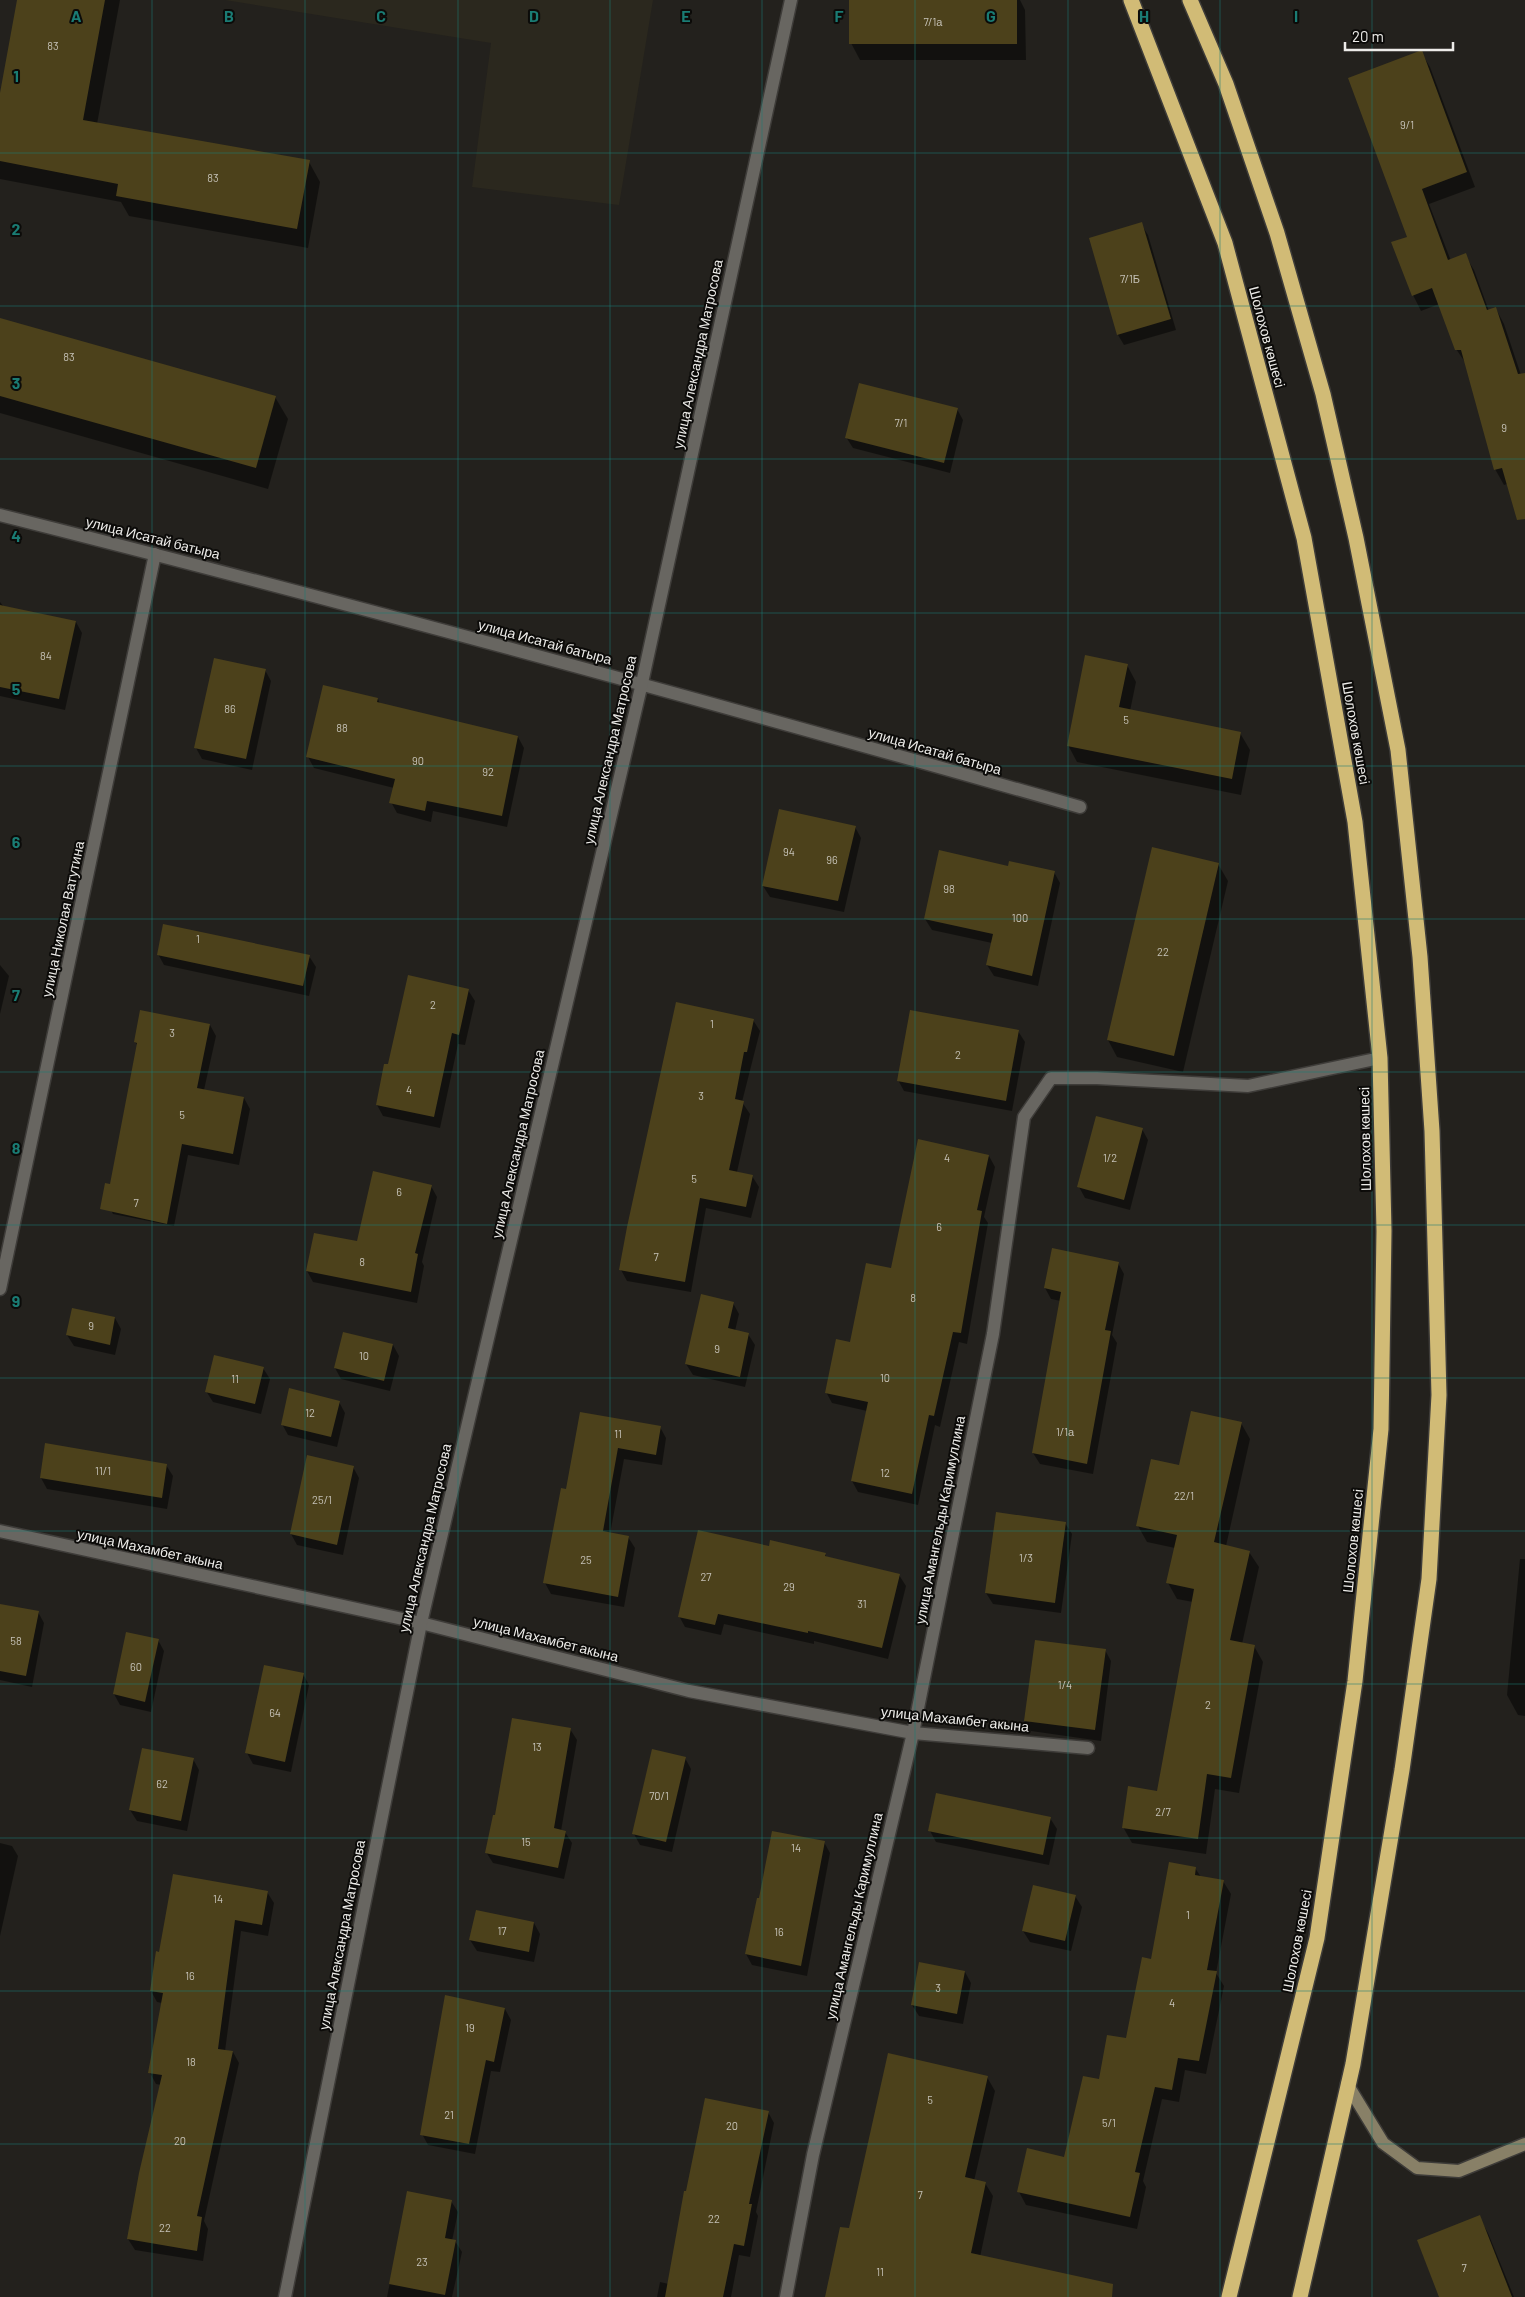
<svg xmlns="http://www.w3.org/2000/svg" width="1525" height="2297" viewBox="0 0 1525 2297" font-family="Barlow,sans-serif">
  <rect width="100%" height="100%" fill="#23211d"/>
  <!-- built -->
  <polygon fill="#2b281e" points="225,0 653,0 619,205 472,187 491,43"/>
  <!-- shadow -->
  <g fill="#0007">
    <polygon points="19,0 120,0 97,124 309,162 320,182 308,248 129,216 121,202 0,179 0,100"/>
    <polygon points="850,0 1020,0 1025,10 1026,60 860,60 851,43"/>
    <polygon points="1421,52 1430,67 1475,187 1429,204 1451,261 1465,255 1474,270 1489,311 1496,309 1504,324 1521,375 1525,374 1525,505 1507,484 1504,485 1495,469 1467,365 1456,349 1439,304 1421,311 1413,295 1408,237"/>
    <polygon points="1141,224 1148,235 1176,330 1124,345 1118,335"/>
    <polygon points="0,320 275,397 288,419 268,489 0,413"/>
    <polygon points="957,409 963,420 950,473 853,448 846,437"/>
    <polygon points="0,602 4,607 76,622 82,633 65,710 0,696"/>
    <polygon points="1127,665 1136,682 1130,711 1240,733 1250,750 1241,795 1077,762 1068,745"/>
    <polygon points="265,670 271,681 252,770 202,759 196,748"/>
    <polygon points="378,699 380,704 518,737 524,748 507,827 433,811 431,822 397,813 391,802 394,788 314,768 308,757"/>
    <polygon points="855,827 861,838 844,912 770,897 763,886"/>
    <polygon points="1218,864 1228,881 1183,1072 1117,1057 1108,1040"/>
    <polygon points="1009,867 1054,872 1060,883 1038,986 994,976 987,965 992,943 932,930 925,919"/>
    <polygon points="158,954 309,956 316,967 309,996 164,965"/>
    <polygon points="0,965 9,976 0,1014"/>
    <polygon points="468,990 475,1001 465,1045 458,1044 440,1128 383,1116 377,1105 389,1066"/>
    <polygon points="753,1020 760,1031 742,1102 750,1114 737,1172 752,1176 759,1187 751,1218 706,1208 691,1292 627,1281 621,1270"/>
    <polygon points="210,1025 216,1036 204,1090 244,1098 250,1109 239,1165 188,1155 174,1226 113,1214 107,1203 138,1046 135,1042"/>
    <polygon points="1018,1031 1025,1042 1012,1111 904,1091 898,1080"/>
    <polygon points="1142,1129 1148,1140 1130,1210 1085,1198 1079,1187"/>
    <polygon points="989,1156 995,1167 984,1217 988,1223 967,1344 959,1342 940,1427 935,1425 918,1505 858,1492 852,1481 867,1411 832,1403 826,1392 892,1270"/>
    <polygon points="431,1186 437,1197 422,1262 424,1266 417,1303 313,1282 307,1271 357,1243"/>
    <polygon points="1118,1263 1124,1274 1112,1335 1117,1343 1093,1474 1040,1464 1033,1453 1061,1301 1051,1299 1045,1288"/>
    <polygon points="733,1303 739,1314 735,1331 748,1334 755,1345 745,1387 693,1375 686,1364"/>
    <polygon points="115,1318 121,1329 115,1355 74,1346 67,1335"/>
    <polygon points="393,1345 399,1356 390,1391 341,1379 335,1368"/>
    <polygon points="263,1368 270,1379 261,1414 213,1402 206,1391"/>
    <polygon points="339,1402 345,1413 337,1447 288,1435 282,1424"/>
    <polygon points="581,1414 660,1427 666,1438 662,1465 624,1459 610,1534 628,1537 635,1548 624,1607 551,1594 545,1583 567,1491"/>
    <polygon points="1241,1423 1250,1439 1226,1546 1249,1552 1259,1567 1242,1644 1254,1646 1263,1662 1239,1793 1215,1789 1206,1854 1132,1843 1123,1827 1158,1792 1193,1602 1177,1599 1168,1583 1175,1548 1147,1542 1138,1526 1180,1467"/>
    <polygon points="166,1465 173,1476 167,1509 47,1489 41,1478"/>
    <polygon points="353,1467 359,1478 343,1555 297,1545 291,1534"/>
    <polygon points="1065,1523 1072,1534 1061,1613 993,1604 986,1593"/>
    <polygon points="770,1547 825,1554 827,1558 899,1575 906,1586 888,1659 814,1641 814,1644 724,1624 721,1635 685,1627 679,1616"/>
    <polygon points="1520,1559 1525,1559 1525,1716 1518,1715 1507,1695"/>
    <polygon points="0,1605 38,1612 44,1623 32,1687 0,1680"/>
    <polygon points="158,1640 164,1651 151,1712 120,1705 114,1694"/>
    <polygon points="1105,1650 1111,1661 1101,1741 1031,1731 1025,1721"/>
    <polygon points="303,1674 309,1685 291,1772 253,1764 247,1753"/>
    <polygon points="570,1729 577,1740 561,1831 565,1832 572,1843 564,1879 493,1863 486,1852 496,1817"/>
    <polygon points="685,1758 691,1769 672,1852 640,1845 634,1834"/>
    <polygon points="193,1759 199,1770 187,1831 137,1821 130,1810"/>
    <polygon points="1050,1818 1057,1829 1049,1865 936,1842 930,1831"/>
    <polygon points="824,1842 830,1853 807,1976 752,1965 746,1954"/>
    <polygon points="0,1843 12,1846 18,1856 0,1936"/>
    <polygon points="1195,1868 1201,1877 1223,1881 1231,1894 1216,1973 1224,1986 1206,2074 1185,2070 1179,2102 1162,2099 1143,2181 1146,2187 1137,2229 1026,2205 1019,2192 1065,2158 1100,2081 1127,2040 1152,1960"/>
    <polygon points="267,1892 274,1903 268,1936 241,1931 225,2051 233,2052 239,2063 204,2221 208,2229 203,2261 135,2250 128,2239 161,2085 156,2084 150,2073 162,2003 157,2002 151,1991"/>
    <polygon points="1075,1896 1082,1907 1071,1951 1030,1942 1023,1931"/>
    <polygon points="534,1923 540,1934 534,1962 477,1951 470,1940"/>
    <polygon points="965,1972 971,1983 963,2024 919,2016 912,2005"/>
    <polygon points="446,1996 505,2009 511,2020 500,2072 491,2071 475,2154 428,2145 422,2134"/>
    <polygon points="987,2077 995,2091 974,2181 985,2183 993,2196 980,2257 1073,2297 826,2297 850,2230"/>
    <polygon points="768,2112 774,2123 756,2212 758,2216 750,2257 739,2255 731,2297 657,2297 660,2282 669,2284"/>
    <polygon points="408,2193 451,2201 458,2212 452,2241 455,2241 462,2252 452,2297 387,2297"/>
    <polygon points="1479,2217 1488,2233 1514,2297 1440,2297"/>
  </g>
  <!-- building -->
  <g fill="#4c411b">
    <polygon points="17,0 105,0 83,120 310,160 297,229 116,196 118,184 0,161 0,93"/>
    <rect x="849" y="0" width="168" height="44"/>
    <polygon points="1422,50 1467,172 1422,189 1448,260 1466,253 1487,310 1496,307 1518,374 1525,373 1525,519 1517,520 1502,468 1494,470 1461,350 1455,350 1432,288 1412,296 1391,242 1407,237 1348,78"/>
    <polygon points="1142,222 1171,319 1117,335 1089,238"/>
    <polygon points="0,318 276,396 256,468 0,396"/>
    <polygon points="859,383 958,408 944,463 845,438"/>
    <polygon points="0,605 76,621 59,699 0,687"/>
    <polygon points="1085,655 1128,664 1119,707 1241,732 1232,779 1067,746"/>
    <polygon points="214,658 266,669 246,759 194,748"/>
    <polygon points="323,685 378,698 377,702 518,736 502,816 427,801 425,811 389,803 395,779 306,757"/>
    <polygon points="779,809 856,826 838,901 762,886"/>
    <polygon points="1152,847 1219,863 1174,1056 1107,1040"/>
    <polygon points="939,850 1008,866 1009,861 1055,871 1032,976 986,965 993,934 924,919"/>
    <polygon points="163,924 310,955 303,986 157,955"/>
    <polygon points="408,975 469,989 459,1035 452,1033 434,1117 376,1105 384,1064 388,1064"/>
    <polygon points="676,1002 754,1019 747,1052 744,1052 735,1099 744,1101 729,1170 753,1175 746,1207 700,1198 685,1282 619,1270 627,1227"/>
    <polygon points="140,1010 210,1024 197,1088 244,1097 233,1154 182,1144 167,1224 100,1209 105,1183 110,1184 137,1043 134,1042"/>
    <polygon points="910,1010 1019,1030 1006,1101 897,1081"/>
    <polygon points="1096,1116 1143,1128 1124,1200 1077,1187"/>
    <polygon points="918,1139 989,1155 977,1210 982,1211 961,1333 953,1332 934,1416 929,1415 912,1494 851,1481 868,1402 825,1393 836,1339 850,1342 866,1263 891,1268"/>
    <polygon points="373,1171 432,1185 415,1253 418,1254 411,1292 306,1271 314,1233 357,1241"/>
    <polygon points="1052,1248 1119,1262 1105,1330 1111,1331 1087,1464 1032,1453 1061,1292 1044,1288"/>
    <polygon points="701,1294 734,1302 728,1328 749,1333 740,1377 685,1364"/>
    <polygon points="72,1308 115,1317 110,1345 66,1335"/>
    <polygon points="343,1332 393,1344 384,1381 334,1368"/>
    <polygon points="214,1355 264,1367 255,1404 205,1392"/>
    <polygon points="289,1388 340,1401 331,1437 281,1425"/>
    <polygon points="1191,1411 1242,1422 1214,1542 1250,1551 1230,1640 1255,1645 1231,1778 1207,1774 1198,1839 1122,1828 1128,1786 1157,1791 1194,1589 1166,1583 1177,1535 1136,1526 1151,1459 1179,1465"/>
    <polygon points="580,1412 661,1426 656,1455 618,1448 603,1531 629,1536 618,1597 543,1583 561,1488 566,1489"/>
    <polygon points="45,1443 167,1464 162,1498 40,1478"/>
    <polygon points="307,1455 354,1466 337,1545 290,1534"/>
    <polygon points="996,1512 1066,1522 1055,1603 985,1593"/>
    <polygon points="698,1530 769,1546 770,1540 826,1553 825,1556 900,1574 882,1648 808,1631 808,1633 718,1614 715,1625 678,1617"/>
    <polygon points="0,1604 39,1611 26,1676 0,1671"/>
    <polygon points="126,1632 159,1639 145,1702 113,1694"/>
    <polygon points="1035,1640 1106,1649 1095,1730 1024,1721"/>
    <polygon points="264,1665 304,1673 285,1762 245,1753"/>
    <polygon points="512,1718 571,1728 554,1828 566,1831 558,1868 485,1853 493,1815 495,1815"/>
    <polygon points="142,1748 194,1758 181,1821 129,1810"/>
    <polygon points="652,1749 686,1757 666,1842 632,1834"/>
    <polygon points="936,1793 1051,1817 1043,1855 928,1831"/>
    <polygon points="772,1831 825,1841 801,1966 745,1954 757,1898 759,1898"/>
    <polygon points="1169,1862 1196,1867 1195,1875 1224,1880 1207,1970 1217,1971 1199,2061 1178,2058 1172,2090 1155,2087 1135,2172 1140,2173 1130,2217 1017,2192 1027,2148 1064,2157 1083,2076 1099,2079 1107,2035 1126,2038 1142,1957 1151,1959"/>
    <polygon points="173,1874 268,1891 262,1925 235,1920 218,2049 233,2051 197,2216 202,2217 197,2251 127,2239 139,2173 162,2075 148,2073 163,1993 150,1991 156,1951 159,1952"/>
    <polygon points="1033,1885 1076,1895 1065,1941 1022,1931"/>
    <polygon points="476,1910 534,1922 529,1952 469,1940"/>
    <polygon points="919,1962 965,1971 957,2014 911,2005"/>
    <polygon points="445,1995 505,2008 494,2062 486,2060 469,2144 420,2135"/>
    <polygon points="888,2053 988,2076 965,2177 986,2182 971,2253 1113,2284 1112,2297 825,2297 840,2227 849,2228"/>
    <polygon points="705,2098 769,2111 749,2204 752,2204 744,2246 734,2244 723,2297 665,2297 684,2191 686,2191"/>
    <polygon points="407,2191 452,2200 445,2238 456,2240 445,2295 389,2284"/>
    <polygon points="1480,2215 1512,2297 1439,2297 1417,2240"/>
  </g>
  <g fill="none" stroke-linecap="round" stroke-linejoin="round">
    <!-- street casing -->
    <g stroke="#3e3c39" stroke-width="15">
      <g id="street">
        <path d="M0,515C362,606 721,705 1080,807"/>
        <polyline points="0,1289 155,554"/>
        <polyline points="0,1531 421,1623 689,1691 913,1733 1088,1748"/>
        <polyline points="285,2297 421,1623 642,683 791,0"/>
        <polyline points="786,2297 813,2155 913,1733 993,1334 1024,1117 1051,1078 1097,1078 1248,1086 1380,1058"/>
      </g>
    </g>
    <!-- secondary casing -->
    <g stroke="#3e3c39" stroke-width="15">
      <polyline id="secondary" points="1347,2084 1383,2143 1417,2168 1459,2171 1525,2144"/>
    </g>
    <!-- highway casing -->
    <g stroke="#3e3c39" stroke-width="18">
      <g id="highway">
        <polyline points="1131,0 1225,243 1304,538 1355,822 1380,1058 1384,1231 1381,1429 1355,1681 1317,1938 1229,2297"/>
        <polyline points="1190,0 1226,84 1277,233 1323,394 1356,538 1398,750 1420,957 1432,1131 1439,1395 1429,1579 1402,1770 1353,2064 1300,2297"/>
      </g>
    </g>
    <!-- street -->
    <use href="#street" stroke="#686661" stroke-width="12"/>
    <!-- secondary -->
    <use href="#secondary" stroke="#888067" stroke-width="12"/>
    <!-- highway -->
    <use href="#highway" stroke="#d1bb76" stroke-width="15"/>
  </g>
  <!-- grid -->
  <path fill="none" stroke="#1a7c74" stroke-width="1" stroke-opacity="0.55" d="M152,0V2297M305,0V2297M458,0V2297M610,0V2297M762,0V2297M915,0V2297M1068,0V2297M1220,0V2297M1372,0V2297M0,153H1525M0,306H1525M0,459H1525M0,613H1525M0,766H1525M0,919H1525M0,1072H1525M0,1225H1525M0,1378H1525M0,1531H1525M0,1684H1525M0,1838H1525M0,1991H1525M0,2144H1525"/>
  <g text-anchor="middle" stroke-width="4" stroke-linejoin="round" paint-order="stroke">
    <!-- number labels -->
    <g font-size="11" fill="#c5c1b6">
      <text x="933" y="26">7/1а</text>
      <text x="53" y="50">83</text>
      <text x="1407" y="129">9/1</text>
      <text x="213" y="182">83</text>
      <text x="1130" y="283">7/1Б</text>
      <text x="69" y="361">83</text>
      <text x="901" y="427">7/1</text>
      <text x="1504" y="432">9</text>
      <text x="46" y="660">84</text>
      <text x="230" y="713">86</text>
      <text x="1126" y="724">5</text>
      <text x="342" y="732">88</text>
      <text x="418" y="765">90</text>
      <text x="488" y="776">92</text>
      <text x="789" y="856">94</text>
      <text x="832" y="864">96</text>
      <text x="949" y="893">98</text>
      <text x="1020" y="922">100</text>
      <text x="198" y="943">1</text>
      <text x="1163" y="956">22</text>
      <text x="433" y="1009">2</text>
      <text x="712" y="1028">1</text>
      <text x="172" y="1037">3</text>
      <text x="958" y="1059">2</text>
      <text x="409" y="1094">4</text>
      <text x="701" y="1100">3</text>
      <text x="182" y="1119">5</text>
      <text x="947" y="1162">4</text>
      <text x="1110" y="1162">1/2</text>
      <text x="694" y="1183">5</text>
      <text x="399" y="1196">6</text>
      <text x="136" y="1207">7</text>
      <text x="939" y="1231">6</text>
      <text x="656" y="1261">7</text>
      <text x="362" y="1266">8</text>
      <text x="913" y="1302">8</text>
      <text x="91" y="1330">9</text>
      <text x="717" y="1353">9</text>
      <text x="364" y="1360">10</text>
      <text x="885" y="1382">10</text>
      <text x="235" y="1383">11</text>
      <text x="310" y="1417">12</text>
      <text x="1065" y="1436">1/1а</text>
      <text x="618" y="1438">11</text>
      <text x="103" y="1475">11/1</text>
      <text x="885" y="1477">12</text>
      <text x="1184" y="1500">22/1</text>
      <text x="322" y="1504">25/1</text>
      <text x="1026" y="1562">1/3</text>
      <text x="586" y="1564">25</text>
      <text x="706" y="1581">27</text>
      <text x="789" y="1591">29</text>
      <text x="862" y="1608">31</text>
      <text x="16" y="1645">58</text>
      <text x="136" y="1671">60</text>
      <text x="1065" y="1689">1/4</text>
      <text x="1208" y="1709">2</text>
      <text x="275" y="1717">64</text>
      <text x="537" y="1751">13</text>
      <text x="162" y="1788">62</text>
      <text x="659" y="1800">70/1</text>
      <text x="1163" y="1816">2/7</text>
      <text x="526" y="1846">15</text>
      <text x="796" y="1852">14</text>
      <text x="218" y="1903">14</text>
      <text x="1188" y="1919">1</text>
      <text x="502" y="1935">17</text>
      <text x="779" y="1936">16</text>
      <text x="190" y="1980">16</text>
      <text x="938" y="1992">3</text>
      <text x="1172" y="2007">4</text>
      <text x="470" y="2032">19</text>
      <text x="191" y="2066">18</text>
      <text x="930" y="2104">5</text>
      <text x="449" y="2119">21</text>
      <text x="1109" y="2127">5/1</text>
      <text x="732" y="2130">20</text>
      <text x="180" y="2145">20</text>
      <text x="920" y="2199">7</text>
      <text x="714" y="2223">22</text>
      <text x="165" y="2232">22</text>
      <text x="422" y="2266">23</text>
      <text x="1464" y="2272">7</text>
      <text x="880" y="2276">11</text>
    </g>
    <!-- street labels -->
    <g font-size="14" fill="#edece9" stroke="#0c0b09">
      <text transform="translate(1267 337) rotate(75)" y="5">Шолохов көшесі</text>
      <text transform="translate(698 354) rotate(-78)" y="5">улица Александра Матросова</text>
      <text transform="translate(153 538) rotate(14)" y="5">улица Исатай батыра</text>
      <text transform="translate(545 642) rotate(15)" y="5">улица Исатай батыра</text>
      <text transform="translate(1356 733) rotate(80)" y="5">Шолохов көшесі</text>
      <text transform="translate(610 750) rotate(-77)" y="5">улица Александра Матросова</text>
      <text transform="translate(935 751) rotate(16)" y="5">улица Исатай батыра</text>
      <text transform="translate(63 919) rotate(-78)" y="5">улица Николая Ватутина</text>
      <text transform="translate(1365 1139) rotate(-91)" y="5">Шолохов көшесі</text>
      <text transform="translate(518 1144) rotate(-77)" y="5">улица Александра Матросова</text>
      <text transform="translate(940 1520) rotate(-79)" y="5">улица Амангельды Каримуллина</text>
      <text transform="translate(425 1538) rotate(-77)" y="5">улица Александра Матросова</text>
      <text transform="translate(1353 1541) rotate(-84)" y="5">Шолохов көшесі</text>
      <text transform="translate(150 1549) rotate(12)" y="5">улица Махамбет акына</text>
      <text transform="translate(546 1639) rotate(14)" y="5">улица Махамбет акына</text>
      <text transform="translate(955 1719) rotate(6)" y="5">улица Махамбет акына</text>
      <text transform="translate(854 1916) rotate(-77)" y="5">улица Амангельды Каримуллина</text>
      <text transform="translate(342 1935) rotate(-79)" y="5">улица Александра Матросова</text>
      <text transform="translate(1297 1941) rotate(-79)" y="5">Шолохов көшесі</text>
    </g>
  </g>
  <g font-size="16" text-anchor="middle" font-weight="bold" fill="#1a7c74" stroke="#0c0b09" stroke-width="4" stroke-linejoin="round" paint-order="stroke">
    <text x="76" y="22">A</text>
    <text x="229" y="22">B</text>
    <text x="381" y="22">C</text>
    <text x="534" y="22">D</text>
    <text x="686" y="22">E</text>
    <text x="839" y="22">F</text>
    <text x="991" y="22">G</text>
    <text x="1144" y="22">H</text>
    <text x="1296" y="22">I</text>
    <text x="16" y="82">1</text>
    <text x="16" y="235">2</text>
    <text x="16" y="389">3</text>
    <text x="16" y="542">4</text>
    <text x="16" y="695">5</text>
    <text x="16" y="848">6</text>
    <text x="16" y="1001">7</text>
    <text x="16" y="1154">8</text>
    <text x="16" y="1307">9</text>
  </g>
  <!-- scale -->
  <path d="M1345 42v8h108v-8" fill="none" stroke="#edece9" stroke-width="2.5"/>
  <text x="1352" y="42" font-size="15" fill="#edece9" stroke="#0c0b09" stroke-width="4" paint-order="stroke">20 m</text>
</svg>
